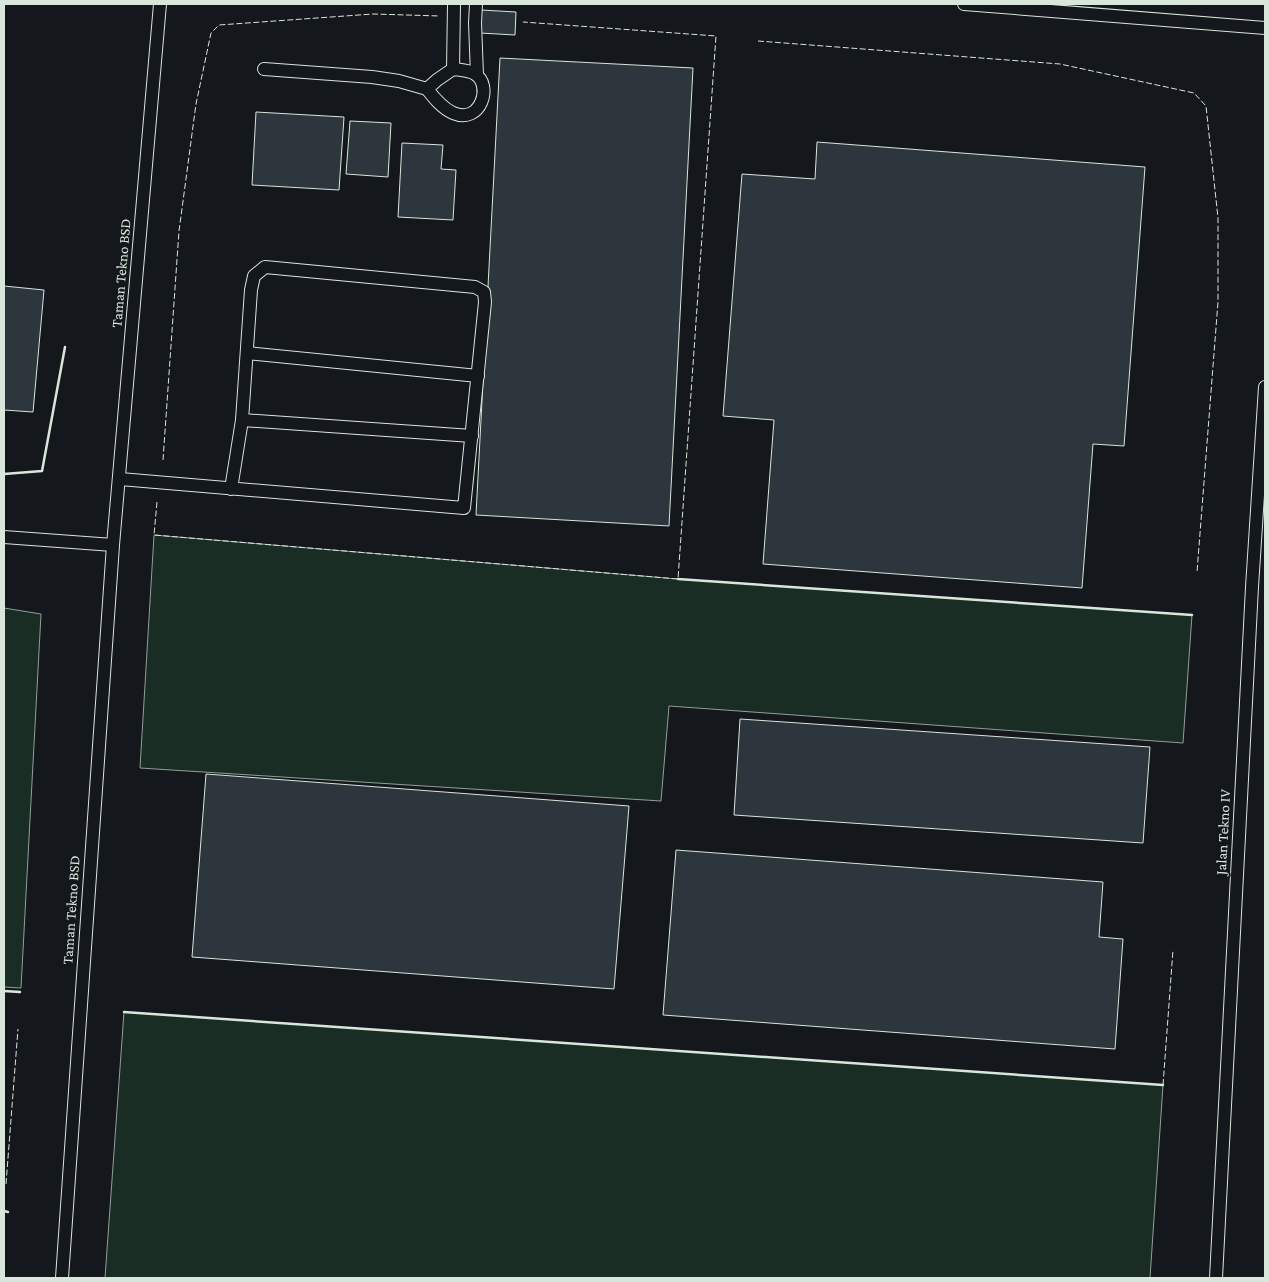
<svg xmlns="http://www.w3.org/2000/svg" width="1269" height="1282" viewBox="0 0 1269 1282" font-family="'Crimson Pro',serif">
  <rect width="100%" height="100%" fill="#14181c"/>
  <!-- green -->
  <g fill="#1a2d24" stroke="#939e99">
    <polygon points="154,535 678,579 1192,615 1183,743 669,706 661,801 140,768"/>
    <polygon points="4,608 41,614 21,988 4,987"/>
    <polygon points="124,1012 1163,1085 1150,1278 105,1278"/>
  </g>
  <!-- building -->
  <g fill="#2c363c" stroke="#d8e6dc">
    <polygon points="481,10 516,12 515,35 480,33"/>
    <polygon points="500,58 693,68 669,526 476,515"/>
    <polygon points="256,112 344,117 339,190 252,185"/>
    <polygon points="350,121 391,123 388,177 346,174"/>
    <polygon points="817,142 1145,167 1124,446 1093,444 1082,588 763,564 774,420 723,416 742,174 815,179"/>
    <polygon points="402,143 443,145 441,169 456,170 453,220 398,217"/>
    <polygon points="4,286 44,290 33,412 4,410"/>
    <polygon points="740,719 1150,747 1143,843 734,815"/>
    <polygon points="206,774 629,806 614,989 192,957"/>
    <polygon points="676,850 1103,882 1099,937 1123,939 1115,1049 663,1015"/>
  </g>
  <g fill="none" stroke-linecap="round" stroke-linejoin="round">
    <!-- service casing -->
    <g stroke="#d8e6dc" stroke-width="14">
      <g id="service">
        <polyline points="476,4 475,23 477,75"/>
        <polyline points="964,4 1265,28"/>
        <polyline points="264,69 372,77 399,81 427,89"/>
        <path d="M453,69C460,70 469,70 475,74C493,85 481,125 453,113C442,108 434,98 427,89L437,80Z"/>
        <polyline points="453,69 454,4"/>
        <polyline points="247,353 478,376"/>
        <polyline points="242,420 472,436"/>
        <polyline points="120,479 464,508 485,302 484,292 475,287 265,267 254,276 251,290 242,420 231,489"/>
        <polyline points="4,537 113,545"/>
        <polyline points="62,1278 113,545 160,4"/>
        <polyline points="1216,1278 1252,587 1265,387"/>
      </g>
    </g>
    <!-- service -->
    <use href="#service" stroke="#14181c" stroke-width="12"/>
    <!-- fence -->
    <g stroke="#d8e6dc" stroke-width="1" stroke-dasharray="6 2.5" stroke-linecap="butt">
      <polyline points="758,41 1060,64 1194,93 1206,106 1218,218 1218,302 1197,572"/>
      <polyline points="163,460 179,231 196,104 211,33 219,25 373,14 440,16"/>
      <polyline points="157,502 154,535 678,579 716,36 523,22"/>
      <polyline points="1163,1085 1173,950"/>
      <polyline points="6,1184 18,1029"/>
    </g>
    <!-- wall -->
    <g stroke="#d8e6dc" stroke-width="2.5">
      <polyline points="4,474 42,471 65,347"/>
      <polyline points="678,579 1192,615"/>
      <polyline points="4,991 20,992"/>
      <polyline points="124,1012 1163,1085"/>
      <polyline points="4,1211 8,1212"/>
    </g>
  </g>
  <g text-anchor="middle" stroke-width="4" stroke-linejoin="round" paint-order="stroke">
    <!-- street labels -->
    <g font-size="15" fill="#d8e6dc" stroke="#14181c">
      <text transform="translate(121 273) rotate(-85)" y="5">Taman Tekno BSD</text>
      <text transform="translate(1223 832) rotate(-87)" y="5">Jalan Tekno IV</text>
      <text transform="translate(71 910) rotate(-86)" y="5">Taman Tekno BSD</text>
    </g>
  </g>
  <!-- border -->
  <rect width="1269" height="1282" fill="none" stroke="#d8e6dc" stroke-width="10"/>
</svg>
